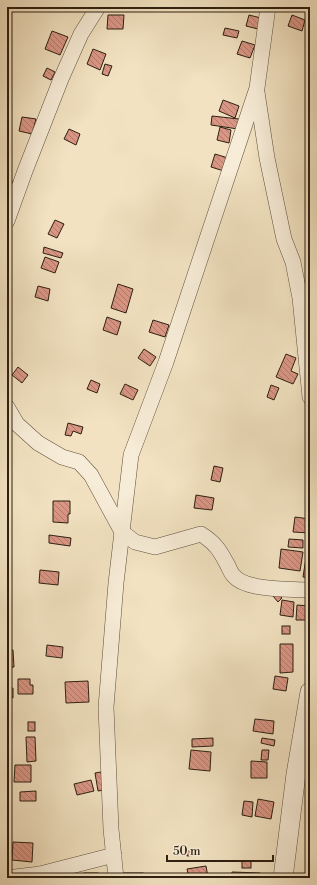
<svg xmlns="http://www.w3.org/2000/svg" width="317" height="885" viewBox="0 0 317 885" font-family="'Libre Bodoni',serif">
  <defs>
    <pattern id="building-back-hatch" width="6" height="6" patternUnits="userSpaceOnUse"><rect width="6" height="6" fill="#da9685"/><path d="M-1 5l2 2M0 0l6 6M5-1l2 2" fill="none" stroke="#b17a6b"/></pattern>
  </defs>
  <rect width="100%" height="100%" fill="#f2e2c1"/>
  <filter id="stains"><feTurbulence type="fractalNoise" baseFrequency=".005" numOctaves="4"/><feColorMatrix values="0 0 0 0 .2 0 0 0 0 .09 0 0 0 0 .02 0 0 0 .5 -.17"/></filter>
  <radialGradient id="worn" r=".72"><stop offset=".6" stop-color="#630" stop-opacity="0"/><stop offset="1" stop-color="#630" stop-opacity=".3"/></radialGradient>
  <!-- building -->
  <g fill="url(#building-back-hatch)" stroke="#2c1f11">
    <polygon points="108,15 124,15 123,29 107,29"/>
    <polygon points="249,15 261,18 258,29 246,26"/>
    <polygon points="292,15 305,20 302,31 288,26"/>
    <polygon points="225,28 239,31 237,38 223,35"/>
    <polygon points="52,31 68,37 60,55 45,49"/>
    <polygon points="242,41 255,45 250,58 237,54"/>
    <polygon points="93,49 106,54 100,70 87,64"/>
    <polygon points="105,64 112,66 108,76 102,74"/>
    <polygon points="47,68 55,72 51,80 43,76"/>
    <polygon points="223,100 239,106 235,118 219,111"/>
    <polygon points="212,116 239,119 238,129 211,125"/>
    <polygon points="22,117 36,119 32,134 19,131"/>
    <polygon points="220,127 231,130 229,143 217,140"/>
    <polygon points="69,129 80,134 76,145 64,139"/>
    <polygon points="215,154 228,158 224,171 211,167"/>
    <polygon points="7,180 14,182 10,196 7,195"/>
    <polygon points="55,220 64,224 57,238 48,234"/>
    <polygon points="44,247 63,253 61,258 43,253"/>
    <polygon points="45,257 59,262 55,273 41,268"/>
    <polygon points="118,284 133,289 126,313 111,308"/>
    <polygon points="38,286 50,289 48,301 35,297"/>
    <polygon points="107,317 121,322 117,335 103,330"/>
    <polygon points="153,320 169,325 165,337 149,332"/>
    <polygon points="144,349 156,357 150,366 138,358"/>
    <polygon points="286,354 296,358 291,371 298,374 293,384 276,377"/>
    <polygon points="18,367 28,375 22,383 12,375"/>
    <polygon points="91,380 100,384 97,393 87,389"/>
    <polygon points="125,384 138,390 133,400 120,394"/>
    <polygon points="271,385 279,388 274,400 267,397"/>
    <polygon points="68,423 83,427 81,434 73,431 71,436 65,435"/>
    <polygon points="214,466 223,468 220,482 211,480"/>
    <polygon points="196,495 214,498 212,510 194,508"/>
    <polygon points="53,501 70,501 70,514 68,514 68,523 53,522"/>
    <polygon points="295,517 310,519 310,533 293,532"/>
    <polygon points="49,535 71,538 70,546 49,543"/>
    <polygon points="289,539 303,540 303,548 288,547"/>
    <polygon points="309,539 310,540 310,578 303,577"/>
    <polygon points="281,549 303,552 300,571 279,568"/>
    <polygon points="40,570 59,572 58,585 39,583"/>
    <polygon points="276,593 282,598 278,602 273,596"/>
    <polygon points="282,600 294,602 293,617 280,615"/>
    <polygon points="297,605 309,606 308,620 296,620"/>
    <rect x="282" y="626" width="8" height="8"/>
    <polygon points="280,644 293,644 293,672 280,673"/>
    <polygon points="47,645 63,647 62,658 46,656"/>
    <polygon points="7,650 13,650 14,667 7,668"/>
    <polygon points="275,676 288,678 286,691 273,689"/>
    <polygon points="18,679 30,679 30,685 33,685 33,694 18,694"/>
    <polygon points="88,681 89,702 66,703 65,682"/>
    <polygon points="8,688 13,688 13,698 8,697"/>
    <polygon points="255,719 274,721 273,734 253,731"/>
    <rect x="28" y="722" width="7" height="9"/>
    <polygon points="26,737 35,737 36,761 27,762"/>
    <polygon points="213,738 213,746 192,747 192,739"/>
    <polygon points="262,738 275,740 274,746 261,743"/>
    <polygon points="7,745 10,745 11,759 7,760"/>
    <polygon points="191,750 211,752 210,771 189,769"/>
    <polygon points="262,750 269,750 268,760 261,760"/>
    <polygon points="251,761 267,762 267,778 251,778"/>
    <polygon points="15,765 31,765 31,782 14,782"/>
    <polygon points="101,772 104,790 98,791 95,773"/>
    <rect x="7" y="777" width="4" height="7"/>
    <polygon points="91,780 94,791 77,795 74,784"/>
    <polygon points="36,791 36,801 20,801 20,792"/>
    <polygon points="258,799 274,802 271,819 255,816"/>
    <polygon points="244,801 253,802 252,817 242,815"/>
    <polygon points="13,842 33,843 32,862 12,860"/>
    <polygon points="199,850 199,855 187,856 187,851"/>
    <rect x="242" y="861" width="9" height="7"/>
    <polygon points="206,866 208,877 189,878 187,869"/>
    <polygon points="232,872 260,873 260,878 232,878"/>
    <rect x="84" y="873" width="14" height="5"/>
    <rect x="124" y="873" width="19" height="5"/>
  </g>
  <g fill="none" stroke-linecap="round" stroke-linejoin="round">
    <!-- minor casing -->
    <g stroke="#5e503d" stroke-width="16">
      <g id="minor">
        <polyline points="257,92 267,158 284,239 293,262 300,298 310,397"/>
        <polyline points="7,221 25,171 61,79 81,34 98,7"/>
        <path d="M7,407L17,424L38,443L62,457L79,462L91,475L122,532L135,542L155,547L201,534C215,543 219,549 227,564C229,567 230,572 233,575C245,591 290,589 310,590"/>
        <polyline points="7,878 40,874 114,855"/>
        <polyline points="116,878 111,829 106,707 116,583 131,455 166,362 257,88 268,7"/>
      </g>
    </g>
    <!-- tertiary casing -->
    <g stroke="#5e503d" stroke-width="20">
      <polyline id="tertiary" points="283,878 296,774 310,692"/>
    </g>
    <!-- minor -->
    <use href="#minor" stroke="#f7ecd7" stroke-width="15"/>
    <!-- tertiary -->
    <use href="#tertiary" stroke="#f7ecd7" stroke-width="19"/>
  </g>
  <!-- margin -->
  <rect width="317" height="885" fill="none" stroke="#f2e2c1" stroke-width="24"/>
  <rect x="8" y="8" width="301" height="869" fill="none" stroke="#2c1f11" stroke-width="2"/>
  <rect x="12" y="12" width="293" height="861" fill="none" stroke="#2c1f11"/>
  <!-- scale -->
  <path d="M167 855v6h106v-6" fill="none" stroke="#2c1f11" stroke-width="2"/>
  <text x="173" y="855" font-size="12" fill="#2c1f11" stroke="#f7ecd7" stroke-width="3" paint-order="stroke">50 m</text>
  <rect width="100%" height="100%" filter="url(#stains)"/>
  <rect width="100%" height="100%" fill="url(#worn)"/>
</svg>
